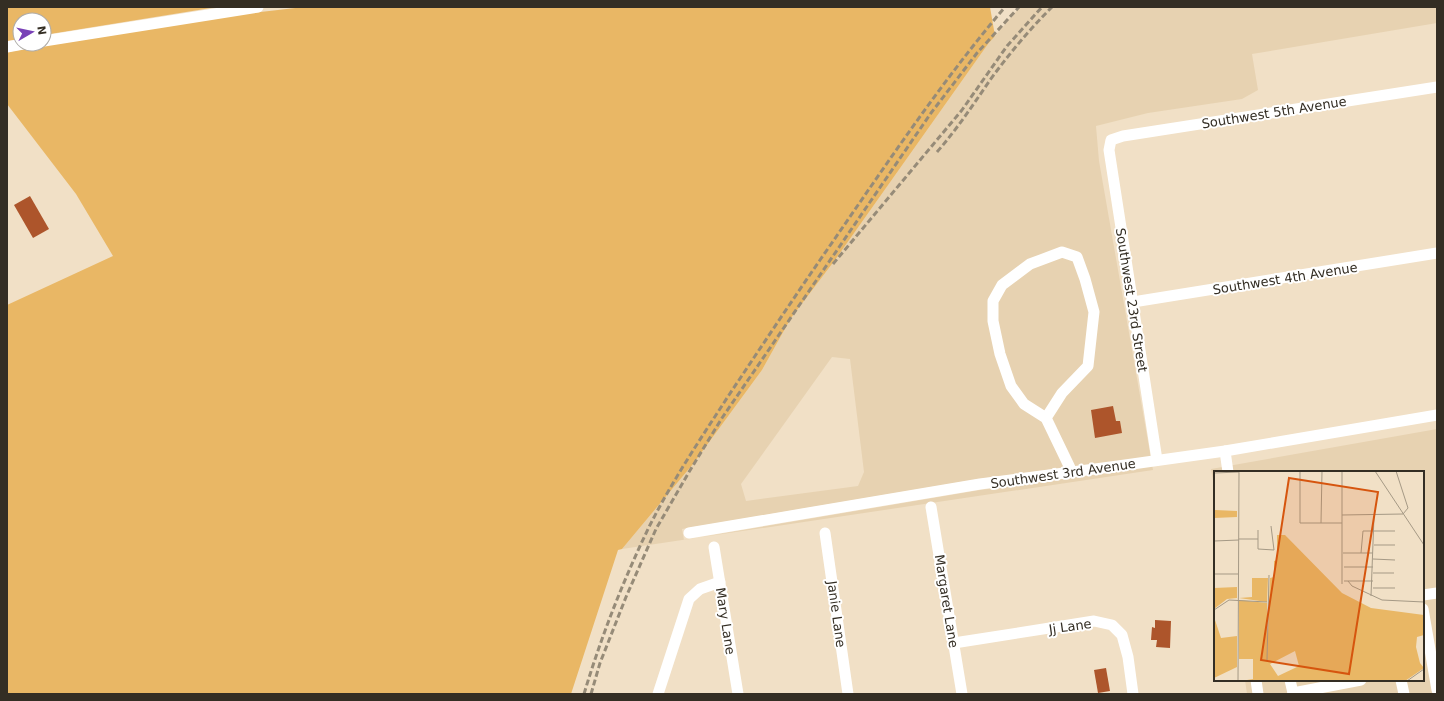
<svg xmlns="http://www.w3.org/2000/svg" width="1444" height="701" viewBox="0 0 1444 701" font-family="'DejaVu Sans',sans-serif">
  <rect width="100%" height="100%" fill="#f1e0c6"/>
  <!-- built -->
  <g fill="#e7d2b1" fill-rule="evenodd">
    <path d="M1020,7H1437V23L1252,54L1258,90L1242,99L1148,113L1096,126L1099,161L1153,470L622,549L693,464L762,370L791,318L835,260L988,44ZM832,357L850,359L864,472L858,486L746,501L741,484ZM1077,466L1078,477L980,490L684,540L682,529L979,479Z"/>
    <polygon points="1437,429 1437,694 1247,694 1245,680 1423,680 1423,472 1215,472 1215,492 1211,469"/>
  </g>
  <!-- green -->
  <g fill="#e9b765">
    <polygon points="7,7 217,7 44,35 44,20 20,20 20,39 7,41"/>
    <polygon points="304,7 990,7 995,36 988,44 835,260 791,318 762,370 693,464 622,549 618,550 571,694 7,694 7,305 113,256 76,194 7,104 7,52 235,15"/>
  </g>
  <!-- building -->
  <g fill="#ad552b">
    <polygon points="30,196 49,229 33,238 14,205"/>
    <polygon points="1113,406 1116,421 1120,421 1122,433 1095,438 1091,410"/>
    <polygon points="1155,620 1171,621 1170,648 1156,647 1157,640 1151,640 1152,627 1155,628"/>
    <polygon points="1106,668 1110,691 1098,693 1094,670"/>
  </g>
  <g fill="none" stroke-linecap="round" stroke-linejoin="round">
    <!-- minor -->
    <g stroke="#fff" stroke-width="11">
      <polyline points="44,41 258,7"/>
      <polyline points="7,47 23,44"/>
      <polyline points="1133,302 1437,253"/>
      <polyline points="1046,418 1024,404 1011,386 1000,354 993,321 993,301 1002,285 1030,264 1062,252 1077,257 1085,279 1094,312 1088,366 1062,393 1046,418 1072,472"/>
      <polyline points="1225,451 1228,472"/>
      <polyline points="1157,460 1109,150 1111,140 1123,136 1437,87"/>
      <polyline points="931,507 962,694"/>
      <polyline points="689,533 980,484 1118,466 1225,451 1437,415"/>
      <polyline points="825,533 848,694"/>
      <polyline points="714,547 738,694"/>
      <polyline points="1423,595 1437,593"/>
      <polyline points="1423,609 1437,690"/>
      <polyline points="954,643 1094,621 1112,625 1122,635 1128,657 1133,694"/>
      <polyline points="1256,680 1258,694"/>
      <polyline points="1290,680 1293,693"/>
      <polyline points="1401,680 1404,694"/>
      <polyline points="658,694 689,599 700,589 720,582"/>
      <polyline points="1293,694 1293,693 1361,680"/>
    </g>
    <!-- rail -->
    <g stroke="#968b78" stroke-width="3" stroke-dasharray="6 3" stroke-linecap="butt">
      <path d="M937,152C957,129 973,105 990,80C1009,54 1029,30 1052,7"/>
      <polyline points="833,264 962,110 1007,46 1042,7"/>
      <path d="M584,694C601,637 623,581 649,527C672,481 701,438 729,395C759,350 789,305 820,260C880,174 937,87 1005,7"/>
      <polyline points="591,694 600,663 626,597 656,529 689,472 722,418 931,113 977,53 1019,7"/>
    </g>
  </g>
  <g text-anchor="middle" stroke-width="4" stroke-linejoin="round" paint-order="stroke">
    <!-- street labels -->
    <g font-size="13" fill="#342e24" stroke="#fff">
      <text transform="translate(1274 112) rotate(-9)" y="5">Southwest 5th Avenue</text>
      <text transform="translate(1285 278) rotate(-9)" y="5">Southwest 4th Avenue</text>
      <text transform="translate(1132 300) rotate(81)" y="5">Southwest 23rd Street</text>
      <text transform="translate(1063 473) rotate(-8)" y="5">Southwest 3rd Avenue</text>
      <text transform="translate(947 601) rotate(81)" y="5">Margaret Lane</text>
      <text transform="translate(837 614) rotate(82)" y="5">Janie Lane</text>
      <text transform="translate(726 621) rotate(81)" y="5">Mary Lane</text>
      <text transform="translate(1070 626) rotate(-8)" y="5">Jj Lane</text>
    </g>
  </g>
  <!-- overview -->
  <g transform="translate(1214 471)">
    <rect width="210" height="210" fill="#f1e0c6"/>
    <path d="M1,39L23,40V46L0,47ZM63,64H71L128,122L157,137L210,144V164L203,166L202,176L206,192L210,197L191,210H27L39,208V188H25V129L53,132V190L56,107L60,106V90L63,89ZM81,180L85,195L64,205L56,193ZM38,107H54L53,131L25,127L38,126ZM23,116V127L13,128L0,138V117ZM0,146L7,167L23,165V148V196L0,207Z" fill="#e9b765" fill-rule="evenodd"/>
    <path fill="none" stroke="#a59985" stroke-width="1" d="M86,0V52H128M161,0L210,74M0,2L25,1M128,44L189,43L194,37L182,0M107,52L108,0M44,59V78L60,79L57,55M25,68H44M0,70L25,69M160,74H181M129,82H159M147,82L149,60H181M210,87V119M159,88L181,89M130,96H159M159,102H180M0,103H24M130,110H159M134,110L138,115L168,129L210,131M128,113V0M159,117H181M157,125L160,45M0,139L15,129L53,131M53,190L55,104M24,210L25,0M193,210L210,198"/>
    <path fill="#d6550e" fill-opacity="0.15" stroke="#d6550e" stroke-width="2" d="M75,7L164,21L135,203L47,189Z"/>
    <rect width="210" height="210" fill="none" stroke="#342e24" stroke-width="2"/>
  </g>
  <!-- border -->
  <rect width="1444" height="701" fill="none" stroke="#342e24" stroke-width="16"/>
  <!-- north arrow -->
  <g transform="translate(32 32) rotate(81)"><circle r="19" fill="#ffffff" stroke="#aeaba7"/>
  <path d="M0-3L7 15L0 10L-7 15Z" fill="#7941b7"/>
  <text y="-6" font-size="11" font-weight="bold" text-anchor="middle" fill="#342e24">N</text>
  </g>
</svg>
